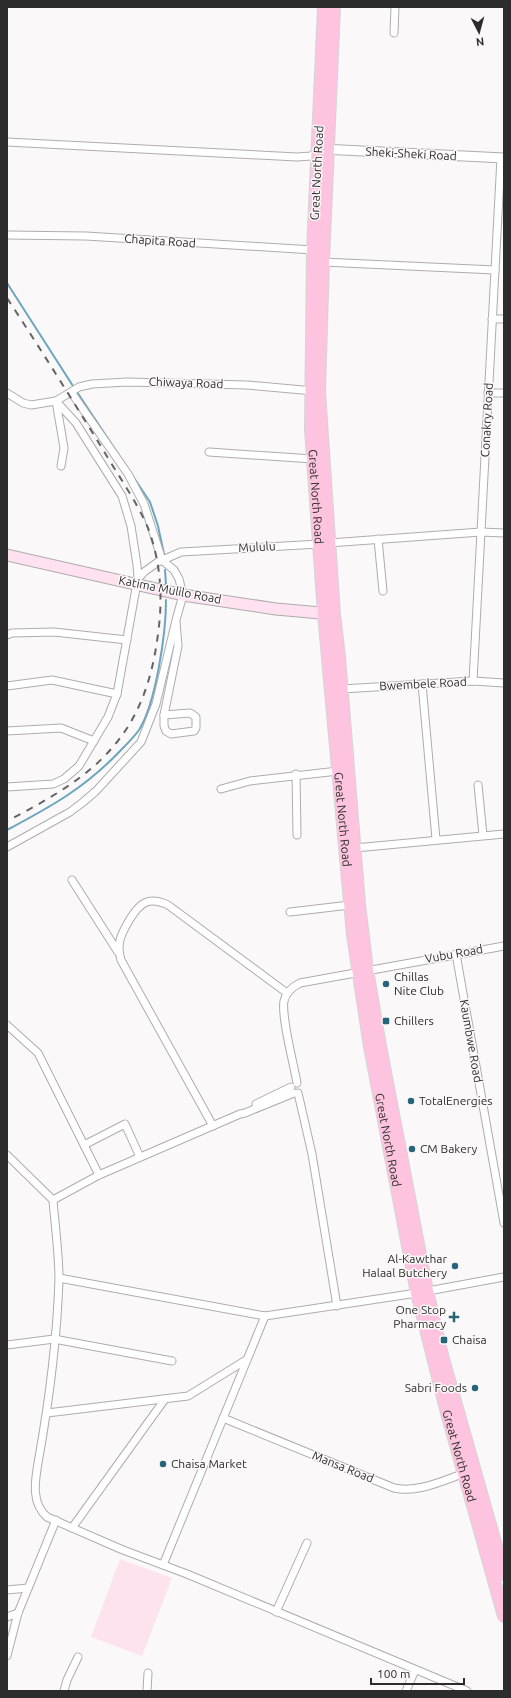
<svg xmlns="http://www.w3.org/2000/svg" width="511" height="1698" viewBox="0 0 511 1698" font-family="Ubuntu,sans-serif">
  <rect width="100%" height="100%" fill="#fbf8f9"/>
  <!-- green -->
  <polygon fill="#fce3ed" points="120,1559 172,1578 142,1656 91,1637"/>
  <g fill="none" stroke-linecap="round" stroke-linejoin="round">
    <!-- stream -->
    <g stroke="#6ca6be" stroke-width="2">
      <polyline points="7,283 73,386"/>
      <polyline points="77,392 150,502 158,526 164,554"/>
      <polyline points="165,570 166,585"/>
      <path d="M7,830C52,806 85,788 121,750C127,744 134,737 139,730C156,703 166,633 166,600"/>
    </g>
    <!-- minor casing -->
    <g stroke="#afacad" stroke-width="9">
      <g id="minor">
        <polyline points="394,33 395,7"/>
        <polyline points="7,142 297,157 311,156 317,151"/>
        <polyline points="7,235 86,236 313,250"/>
        <polyline points="323,262 495,270"/>
        <polyline points="492,319 504,319"/>
        <polyline points="7,393 23,403 31,405 56,401 79,387 92,384 127,382 247,385 314,391"/>
        <polyline points="488,393 504,393"/>
        <polyline points="56,401 64,448 61,466"/>
        <polyline points="209,452 313,459"/>
        <polyline points="378,539 383,591"/>
        <polyline points="329,543 481,532 504,533"/>
        <polyline points="137,580 144,572 158,562 181,552 319,544"/>
        <polyline points="7,635 12,633 54,632 127,640"/>
        <polyline points="473,681 501,158"/>
        <polyline points="422,684 436,839"/>
        <polyline points="7,686 52,680 117,694"/>
        <polyline points="342,689 473,681 504,683"/>
        <polygon points="190,713 196,717 196,728 194,731 171,734 166,731 164,726 164,715"/>
        <polyline points="164,715 178,646 176,622"/>
        <polyline points="7,731 61,728 94,741"/>
        <polyline points="296,774 297,835"/>
        <polyline points="478,785 483,835"/>
        <polyline points="7,787 53,784 64,779 79,766 108,717 117,694 138,577 137,565 131,526 122,496 76,423 56,401"/>
        <polyline points="221,789 250,781 338,771"/>
        <polyline points="7,847 70,812 82,803 96,791 141,742 156,704 176,620 183,595 179,579 174,570 162,560 144,504 128,474 71,392"/>
        <polyline points="355,848 504,834"/>
        <polyline points="72,880 118,952"/>
        <polyline points="290,912 350,905"/>
        <polyline points="456,954 504,1223"/>
        <polyline points="7,1025 38,1053 99,1175"/>
        <path d="M297,1083C294,1065 281,1017 284,1001C286,992 292,987 300,983L504,946"/>
        <path d="M294,1093L245,1113L240,1114L99,1175L53,1200C55,1226 59,1253 59,1279C57,1340 49,1402 38,1463C35,1481 31,1503 47,1517L123,1550L187,1574L467,1691"/>
        <polyline points="298,1093 312,1154 337,1306"/>
        <polyline points="256,1104 291,1087"/>
        <path d="M213,1126L121,960C116,944 121,934 130,919C140,903 148,896 168,905L287,993"/>
        <polyline points="84,1145 125,1124 140,1157"/>
        <polyline points="7,1155 53,1200"/>
        <polyline points="59,1278 265,1316 417,1293 504,1277"/>
        <polyline points="7,1345 54,1339 172,1361"/>
        <polyline points="47,1413 188,1396 246,1360"/>
        <path d="M223,1418L394,1488C418,1493 442,1481 465,1473"/>
        <polyline points="72,1528 165,1399"/>
        <polyline points="163,1565 265,1316"/>
        <polyline points="7,1590 28,1588"/>
        <polyline points="276,1612 307,1543"/>
        <polyline points="7,1617 18,1613"/>
        <polyline points="7,1656 18,1613 56,1520"/>
        <polyline points="64,1691 67,1680 78,1657"/>
        <polyline points="147,1691 148,1673"/>
        <polyline points="406,1691 415,1670"/>
      </g>
    </g>
    <!-- tertiary casing -->
    <g stroke="#afacad" stroke-width="11">
      <polyline id="tertiary" points="322,149 504,158"/>
    </g>
    <!-- secondary casing -->
    <g stroke="#afacad" stroke-width="13">
      <polyline id="secondary" points="7,555 183,595 276,609 332,614"/>
    </g>
    <!-- primary casing -->
    <g stroke="#d5d5d5" stroke-width="14">
      <g id="primary">
        <path id="s1" d="M324,7L313,250L311,430L324,614L353,935L370,1047L417,1293L447,1413L504,1616"/>
        <polyline points="334,7 323,262 319,391 334,614 339,657 359,904 367,970 380,1046 427,1291 443,1359 504,1574"/>
      </g>
    </g>
    <!-- minor -->
    <use href="#minor" stroke="#fff" stroke-width="7"/>
    <!-- tertiary -->
    <use href="#tertiary" stroke="#fff" stroke-width="9"/>
    <!-- secondary -->
    <use href="#secondary" stroke="#ffe1ef" stroke-width="11"/>
    <!-- primary -->
    <use href="#primary" stroke="#fec4df" stroke-width="12"/>
    <!-- rail -->
    <path stroke="#646363" stroke-width="2" stroke-dasharray="7 7" stroke-linecap="butt" d="M7,298C40,348 71,398 102,448C117,474 136,500 148,528C161,563 163,598 158,634C145,738 95,776 7,821"/>
  </g>
  <!-- markers -->
  <g fill="#26647a" stroke="#fbf8f9" stroke-width="1.5">
    <circle cx="386" cy="984" r="4"/>
    <rect x="382" y="1017" width="8" height="8" rx="2"/>
    <circle cx="411" cy="1101" r="4"/>
    <circle cx="412" cy="1149" r="4"/>
    <circle cx="455" cy="1266" r="4"/>
    <path d="M452 1311h4v4h4v4h-4v4h-4v-4h-4v-4h4z"/>
    <rect x="440" y="1336" width="8" height="8" rx="2"/>
    <circle cx="475" cy="1388" r="4"/>
    <circle cx="163" cy="1464" r="4"/>
  </g>
  <g text-anchor="middle" stroke-width="3" stroke-linejoin="round" paint-order="stroke">
    <!-- street labels -->
    <g font-size="12" fill="#2d2c2c" stroke="#fbf8f9">
      <text transform="translate(411 154) rotate(3)" y="4">Sheki-Sheki Road</text>
      <text transform="translate(317 173) rotate(-87)" y="4">Great North Road</text>
      <text transform="translate(160 241) rotate(4)" y="4">Chapita Road</text>
      <text transform="translate(186 383) rotate(2)" y="4">Chiwaya Road</text>
      <text transform="translate(487 420) rotate(-87)" y="4">Conakry Road</text>
      <text dy="4" stroke="none"><textPath href="#s1" startOffset="490">Great North Road</textPath></text>
      <text transform="translate(257 547) rotate(-3)" y="4">Mululu</text>
      <text transform="translate(170 590) rotate(11)" y="4">Katima Mulilo Road</text>
      <text transform="translate(423 684) rotate(-3)" y="4">Bwembele Road</text>
      <text dy="4" stroke="none"><textPath href="#s1" startOffset="814">Great North Road</textPath></text>
      <text transform="translate(454 954) rotate(-10)" y="4">Vubu Road</text>
      <text transform="translate(471 1041) rotate(80)" y="4">Kaumbwe Road</text>
      <text dy="4" stroke="none"><textPath href="#s1" startOffset="1138">Great North Road</textPath></text>
      <text dy="4" stroke="none"><textPath href="#s1" startOffset="1462">Great North Road</textPath></text>
      <text transform="translate(343 1467) rotate(22)" y="4">Mansa Road</text>
    </g>
    <!-- poi labels -->
    <g font-size="12" fill="#2d2c2c" stroke="#fbf8f9" text-anchor="start">
      <text x="394" y="981">Chillas<tspan x="394" dy="14">Nite Club</tspan></text>
      <text x="394" y="1025">Chillers</text>
      <text x="419" y="1105">TotalEnergies</text>
      <text x="420" y="1153">CM Bakery</text>
      <text x="447" y="1263" text-anchor="end">Al-Kawthar<tspan x="447" dy="14">Halaal Butchery</tspan></text>
      <text x="446" y="1314" text-anchor="end">One Stop<tspan x="446" dy="14">Pharmacy</tspan></text>
      <text x="452" y="1344">Chaisa</text>
      <text x="467" y="1392" text-anchor="end">Sabri Foods</text>
      <text x="171" y="1468">Chaisa Market</text>
    </g>
  </g>
  <!-- border -->
  <rect width="511" height="1698" fill="none" stroke="#2d2c2c" stroke-width="16"/>
  <!-- north arrow -->
  <g transform="translate(479 32) rotate(174)" stroke="#fbf8f9" stroke-width="3" paint-order="stroke">
  <path d="M0-3L7 15L0 10L-7 15Z" fill="#2d2c2c"/>
  <text y="-6" font-size="11" font-weight="bold" text-anchor="middle" fill="#2d2c2c">N</text>
  </g>
  <!-- scale -->
  <path d="M371 1678v6h93v-6" fill="none" stroke="#2d2c2c" stroke-width="2"/>
  <text x="377" y="1678" font-size="12" fill="#2d2c2c" stroke="#fbf8f9" stroke-width="3" paint-order="stroke">100 m</text>
</svg>
